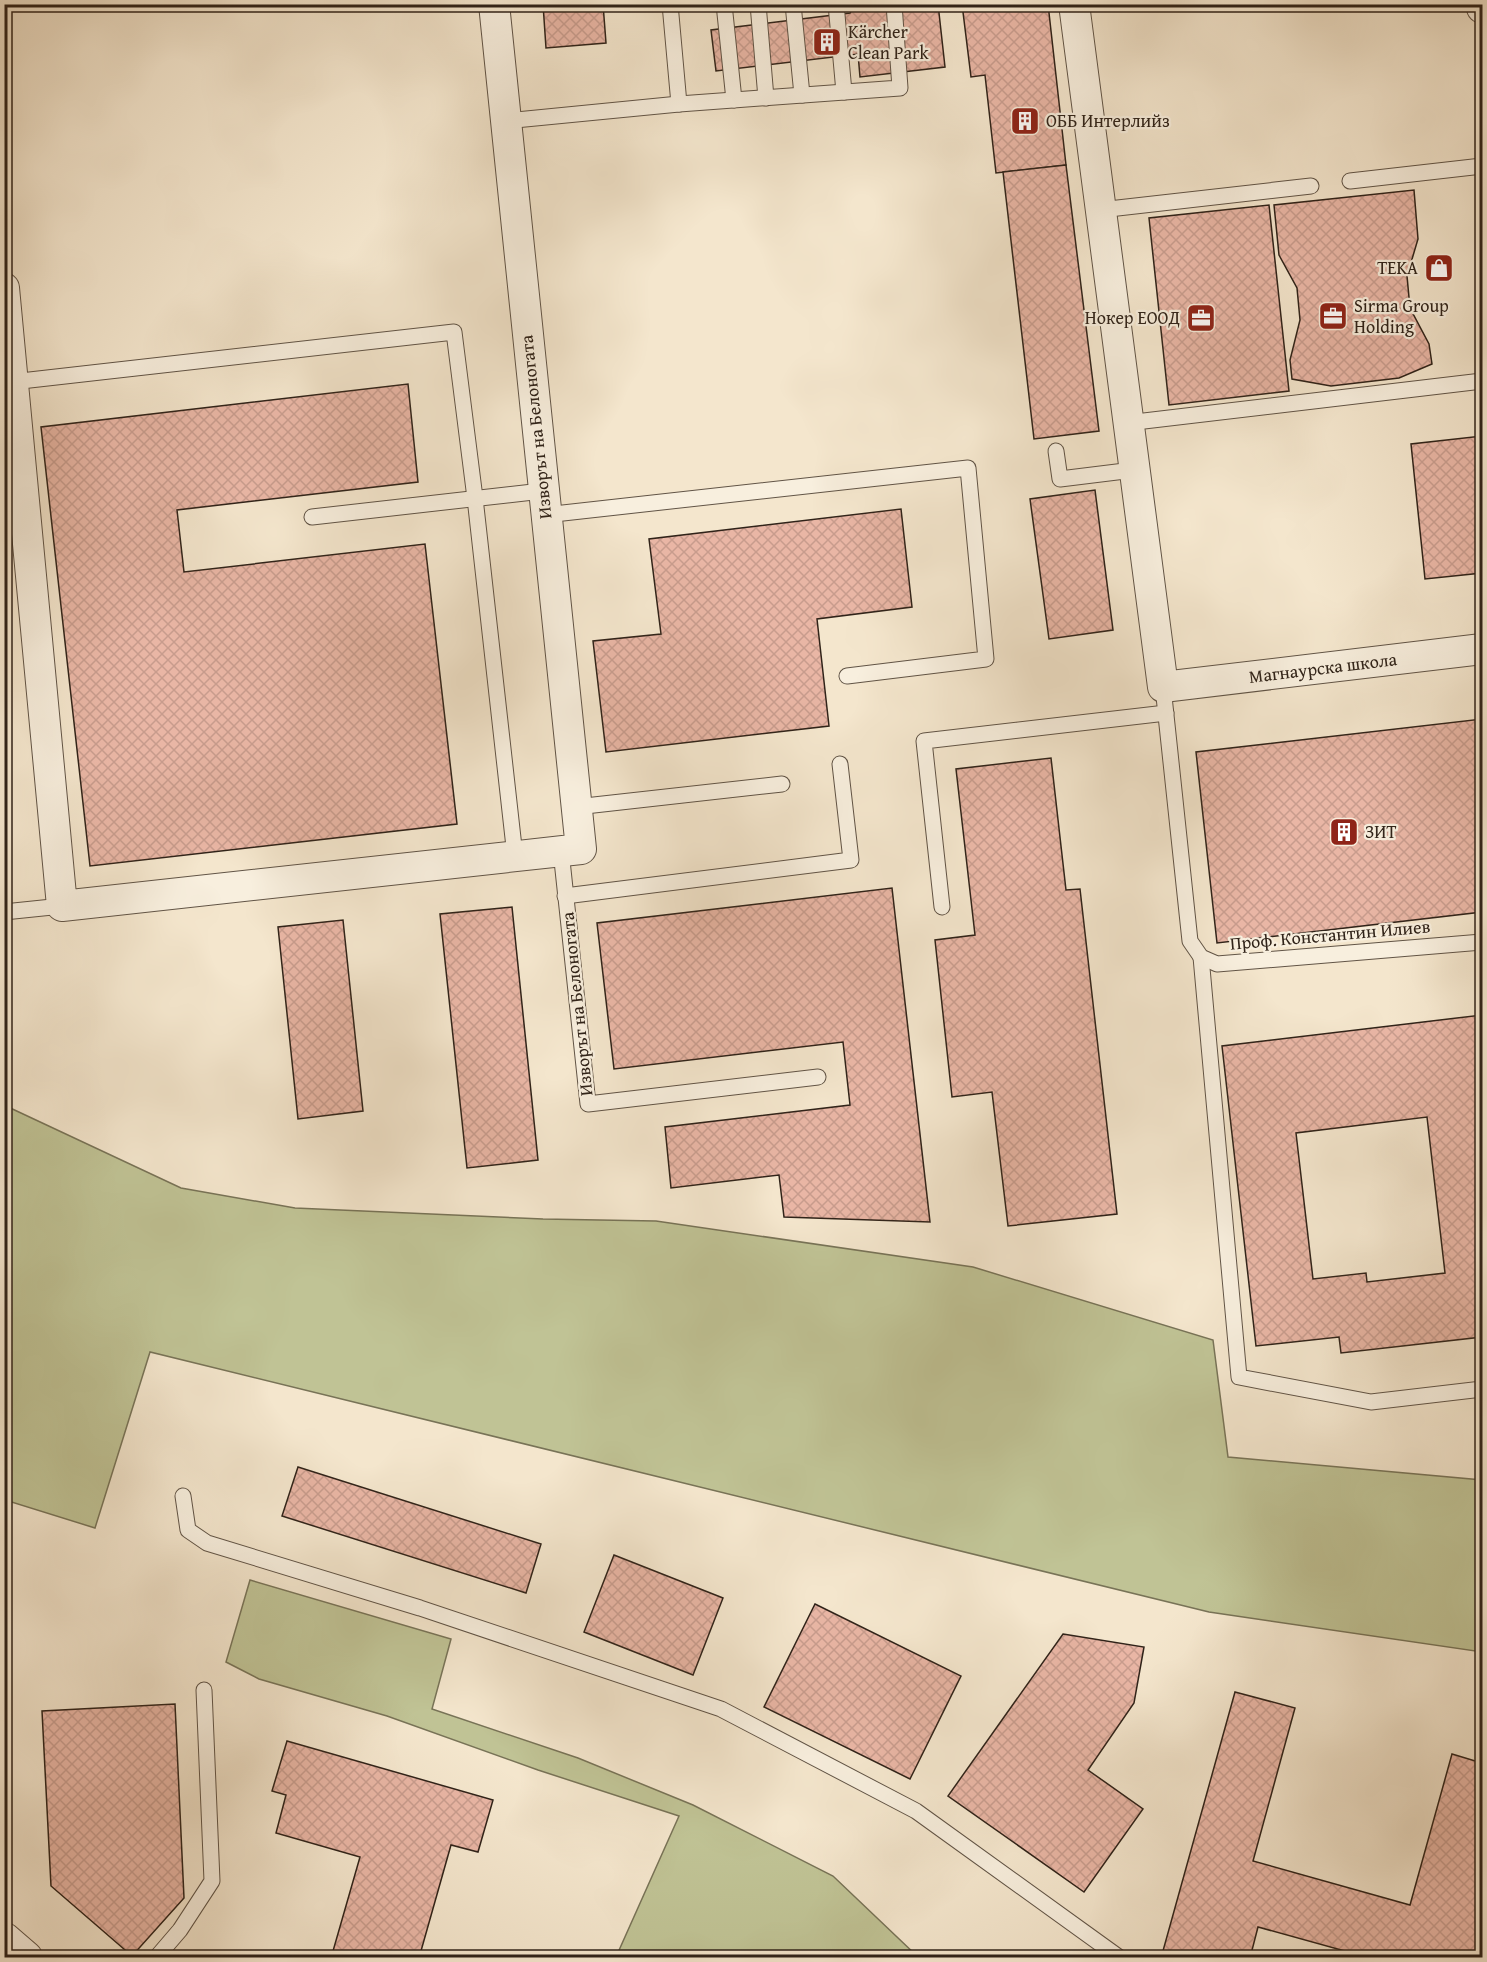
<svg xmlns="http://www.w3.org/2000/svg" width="1487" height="1962" viewBox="0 0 1487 1962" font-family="'Gentium Book Plus',serif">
  <defs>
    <pattern id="building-cross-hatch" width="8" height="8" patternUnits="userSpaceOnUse" patternTransform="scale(1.5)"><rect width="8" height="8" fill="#e9b6a5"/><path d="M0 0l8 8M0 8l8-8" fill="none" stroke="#c89c8d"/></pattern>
  </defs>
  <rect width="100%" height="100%" fill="#f4e6cd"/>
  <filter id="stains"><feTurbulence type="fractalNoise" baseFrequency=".00333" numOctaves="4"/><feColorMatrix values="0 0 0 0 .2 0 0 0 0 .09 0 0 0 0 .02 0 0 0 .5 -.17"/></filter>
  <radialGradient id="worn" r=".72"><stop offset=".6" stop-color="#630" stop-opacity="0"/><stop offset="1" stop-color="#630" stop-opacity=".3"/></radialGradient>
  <!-- grass -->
  <g fill="#c0c395" stroke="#787357" stroke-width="1.5">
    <polygon points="6,1106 181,1188 295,1208 543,1219 656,1221 973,1267 1213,1340 1228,1457 1482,1480 1482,1652 1209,1612 150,1352 95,1528 5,1500"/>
    <polygon points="250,1580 451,1639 432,1709 578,1758 693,1805 833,1876 918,1957 616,1957 679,1816 538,1770 387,1716 259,1679 226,1662"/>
  </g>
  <!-- building -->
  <g fill="url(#building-cross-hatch)" stroke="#302319" stroke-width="1.5" fill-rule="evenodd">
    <polygon points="543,4 603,4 606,43 546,48"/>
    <polygon points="855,4 938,4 945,67 860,77 858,54 716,71 711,30 850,13"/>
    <polygon points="962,4 1048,4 1066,165 996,173 985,75 971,77"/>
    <polygon points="1066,165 1099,431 1034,439 1003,172"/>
    <polygon points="1414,190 1418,239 1407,276 1410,308 1429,344 1432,364 1399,378 1331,386 1292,379 1290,360 1300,320 1297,288 1279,255 1274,205"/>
    <polygon points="1269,205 1289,391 1169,405 1149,218"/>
    <polygon points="408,384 418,482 177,510 184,572 425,544 457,824 90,866 41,427"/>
    <polygon points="1482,436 1482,573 1425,579 1411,444"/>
    <polygon points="1095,490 1113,630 1049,639 1030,499"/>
    <polygon points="901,509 912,607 817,619 829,726 606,752 593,641 661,634 649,539"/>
    <polygon points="1482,719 1482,912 1217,943 1196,752"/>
    <polygon points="1051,758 1066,890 1080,889 1117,1214 1008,1226 992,1092 952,1097 935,940 975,935 956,769"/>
    <polygon points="892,888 930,1222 784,1217 779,1175 671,1188 665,1127 850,1105 843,1042 614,1069 597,923"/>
    <polygon points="512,907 538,1160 467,1168 440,914"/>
    <polygon points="343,920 363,1111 298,1119 278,927"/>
    <path d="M1482,1015V1337L1341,1353L1339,1337L1256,1346L1222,1046ZM1427,1117L1445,1273L1367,1282L1366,1273L1313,1279L1296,1133Z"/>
    <polygon points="298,1467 541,1544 526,1593 282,1516"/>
    <polygon points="614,1555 723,1598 693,1675 584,1632"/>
    <polygon points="815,1604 961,1676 910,1779 764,1707"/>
    <polygon points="1063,1634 1144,1647 1134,1703 1088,1770 1143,1809 1084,1892 948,1796"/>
    <polygon points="1235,1692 1295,1708 1253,1861 1410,1905 1452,1754 1482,1763 1482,1958 1370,1958 1258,1927 1250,1958 1161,1958"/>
    <polygon points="175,1704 184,1898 132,1956 51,1886 42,1711"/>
    <polygon points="287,1741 493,1800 478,1852 451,1845 419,1958 331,1958 360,1857 276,1833 286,1795 272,1791"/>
  </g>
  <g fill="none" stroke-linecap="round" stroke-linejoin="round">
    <!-- service casing -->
    <g stroke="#615446" stroke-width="17">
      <g id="service">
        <polyline points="670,4 679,104"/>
        <polyline points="724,4 734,100"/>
        <polyline points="758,4 766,98"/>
        <polyline points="793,4 802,95"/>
        <polyline points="836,4 844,92"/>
        <polyline points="506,121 679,104 900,88 894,4"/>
        <polyline points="1350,181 1482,166"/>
        <polyline points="1100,210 1311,186"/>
        <polyline points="12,382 454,332 475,498 515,856"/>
        <polyline points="1127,423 1482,381"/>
        <polyline points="1056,451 1060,479 1133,470"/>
        <polyline points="545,515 968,468 986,659 847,676"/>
        <polyline points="312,517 542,491"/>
        <polyline points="1163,687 1190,941 1201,957 1217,964 1482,942"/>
        <polyline points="576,807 782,784"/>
        <polyline points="561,851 588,1104 818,1077"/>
        <polyline points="565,896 851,860 840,764"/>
        <polyline points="942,907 924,741 1166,713"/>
        <polyline points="4,912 62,906"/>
        <polyline points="1201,957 1239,1377 1371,1402 1482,1389"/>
        <polyline points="183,1496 188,1530 207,1543 420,1608 721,1709 916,1811 1120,1958"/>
        <polyline points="156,1958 180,1930 212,1881 204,1690"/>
      </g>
    </g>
    <!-- minor casing -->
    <g stroke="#615446" stroke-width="32">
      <g id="minor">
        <polyline points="1074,4 1163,687 1482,649"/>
        <polyline points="1482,4 1482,8"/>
        <polyline points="4,288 62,906 581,849 494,4"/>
      </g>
    </g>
    <!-- tertiary casing -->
    <g stroke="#615446" stroke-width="35">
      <polyline id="tertiary" points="4,1939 26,1958"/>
    </g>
    <!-- service -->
    <use href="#service" stroke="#f8efde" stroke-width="15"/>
    <!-- minor -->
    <use href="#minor" stroke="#f8efde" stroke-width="30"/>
    <!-- tertiary -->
    <use href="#tertiary" stroke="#f8efde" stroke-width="33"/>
  </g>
  <!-- icons -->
  <defs>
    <g id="building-square" transform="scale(1.5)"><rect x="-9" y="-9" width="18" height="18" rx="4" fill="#8f2418" stroke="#f8efde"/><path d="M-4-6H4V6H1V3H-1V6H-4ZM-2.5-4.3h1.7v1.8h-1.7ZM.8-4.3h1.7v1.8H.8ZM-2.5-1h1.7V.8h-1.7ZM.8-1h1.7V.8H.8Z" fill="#fff"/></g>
    <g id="shop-square" transform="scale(1.5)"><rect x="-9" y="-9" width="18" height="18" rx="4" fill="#8f2418" stroke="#f8efde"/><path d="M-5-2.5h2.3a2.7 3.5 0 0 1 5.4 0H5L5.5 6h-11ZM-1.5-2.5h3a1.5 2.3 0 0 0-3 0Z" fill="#fff"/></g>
    <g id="office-square" transform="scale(1.5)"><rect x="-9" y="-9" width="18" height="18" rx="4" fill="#8f2418" stroke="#f8efde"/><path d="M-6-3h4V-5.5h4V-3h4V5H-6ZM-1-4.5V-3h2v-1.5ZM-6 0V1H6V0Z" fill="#fff"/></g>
  </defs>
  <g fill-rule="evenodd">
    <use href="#building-square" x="827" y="42"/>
    <use href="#building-square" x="1025" y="121"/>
    <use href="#shop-square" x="1439" y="268"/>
    <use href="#office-square" x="1333" y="316"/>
    <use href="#office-square" x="1201" y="318"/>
    <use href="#building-square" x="1344" y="832"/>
  </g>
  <g text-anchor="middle" stroke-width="4.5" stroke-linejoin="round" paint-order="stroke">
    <!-- poi labels -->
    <g font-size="18" fill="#302319" stroke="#f8efde" text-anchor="start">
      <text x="848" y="38">Kärcher<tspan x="848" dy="21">Clean Park</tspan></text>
      <text x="1046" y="127">ОББ Интерлийз</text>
      <text x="1418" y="274" text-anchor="end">TEKA</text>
      <text x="1354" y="312">Sirma Group<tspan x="1354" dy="21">Holding</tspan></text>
      <text x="1180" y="324" text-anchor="end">Нокер ЕООД</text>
      <text x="1365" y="838">ЗИТ</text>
    </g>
    <!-- street labels -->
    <g font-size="18" fill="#302319" stroke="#f8efde">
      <text transform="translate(536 427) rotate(-96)" y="6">Изворът на Белоногата</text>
      <text transform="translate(1323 668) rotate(-7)" y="6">Магнаурска школа</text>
      <text transform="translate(1330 935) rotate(-5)" y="6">Проф. Константин Илиев</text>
      <text transform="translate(577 1004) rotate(-96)" y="6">Изворът на Белоногата</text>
    </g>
  </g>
  <!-- margin -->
  <rect width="1487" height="1962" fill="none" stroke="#f4e6cd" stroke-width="24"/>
  <rect x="6" y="6" width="1475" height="1950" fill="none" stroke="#302319" stroke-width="3"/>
  <rect x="12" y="12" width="1463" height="1938" fill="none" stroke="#302319" stroke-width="1.5"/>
  <rect width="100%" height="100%" filter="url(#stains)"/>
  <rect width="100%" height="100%" fill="url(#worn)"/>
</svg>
